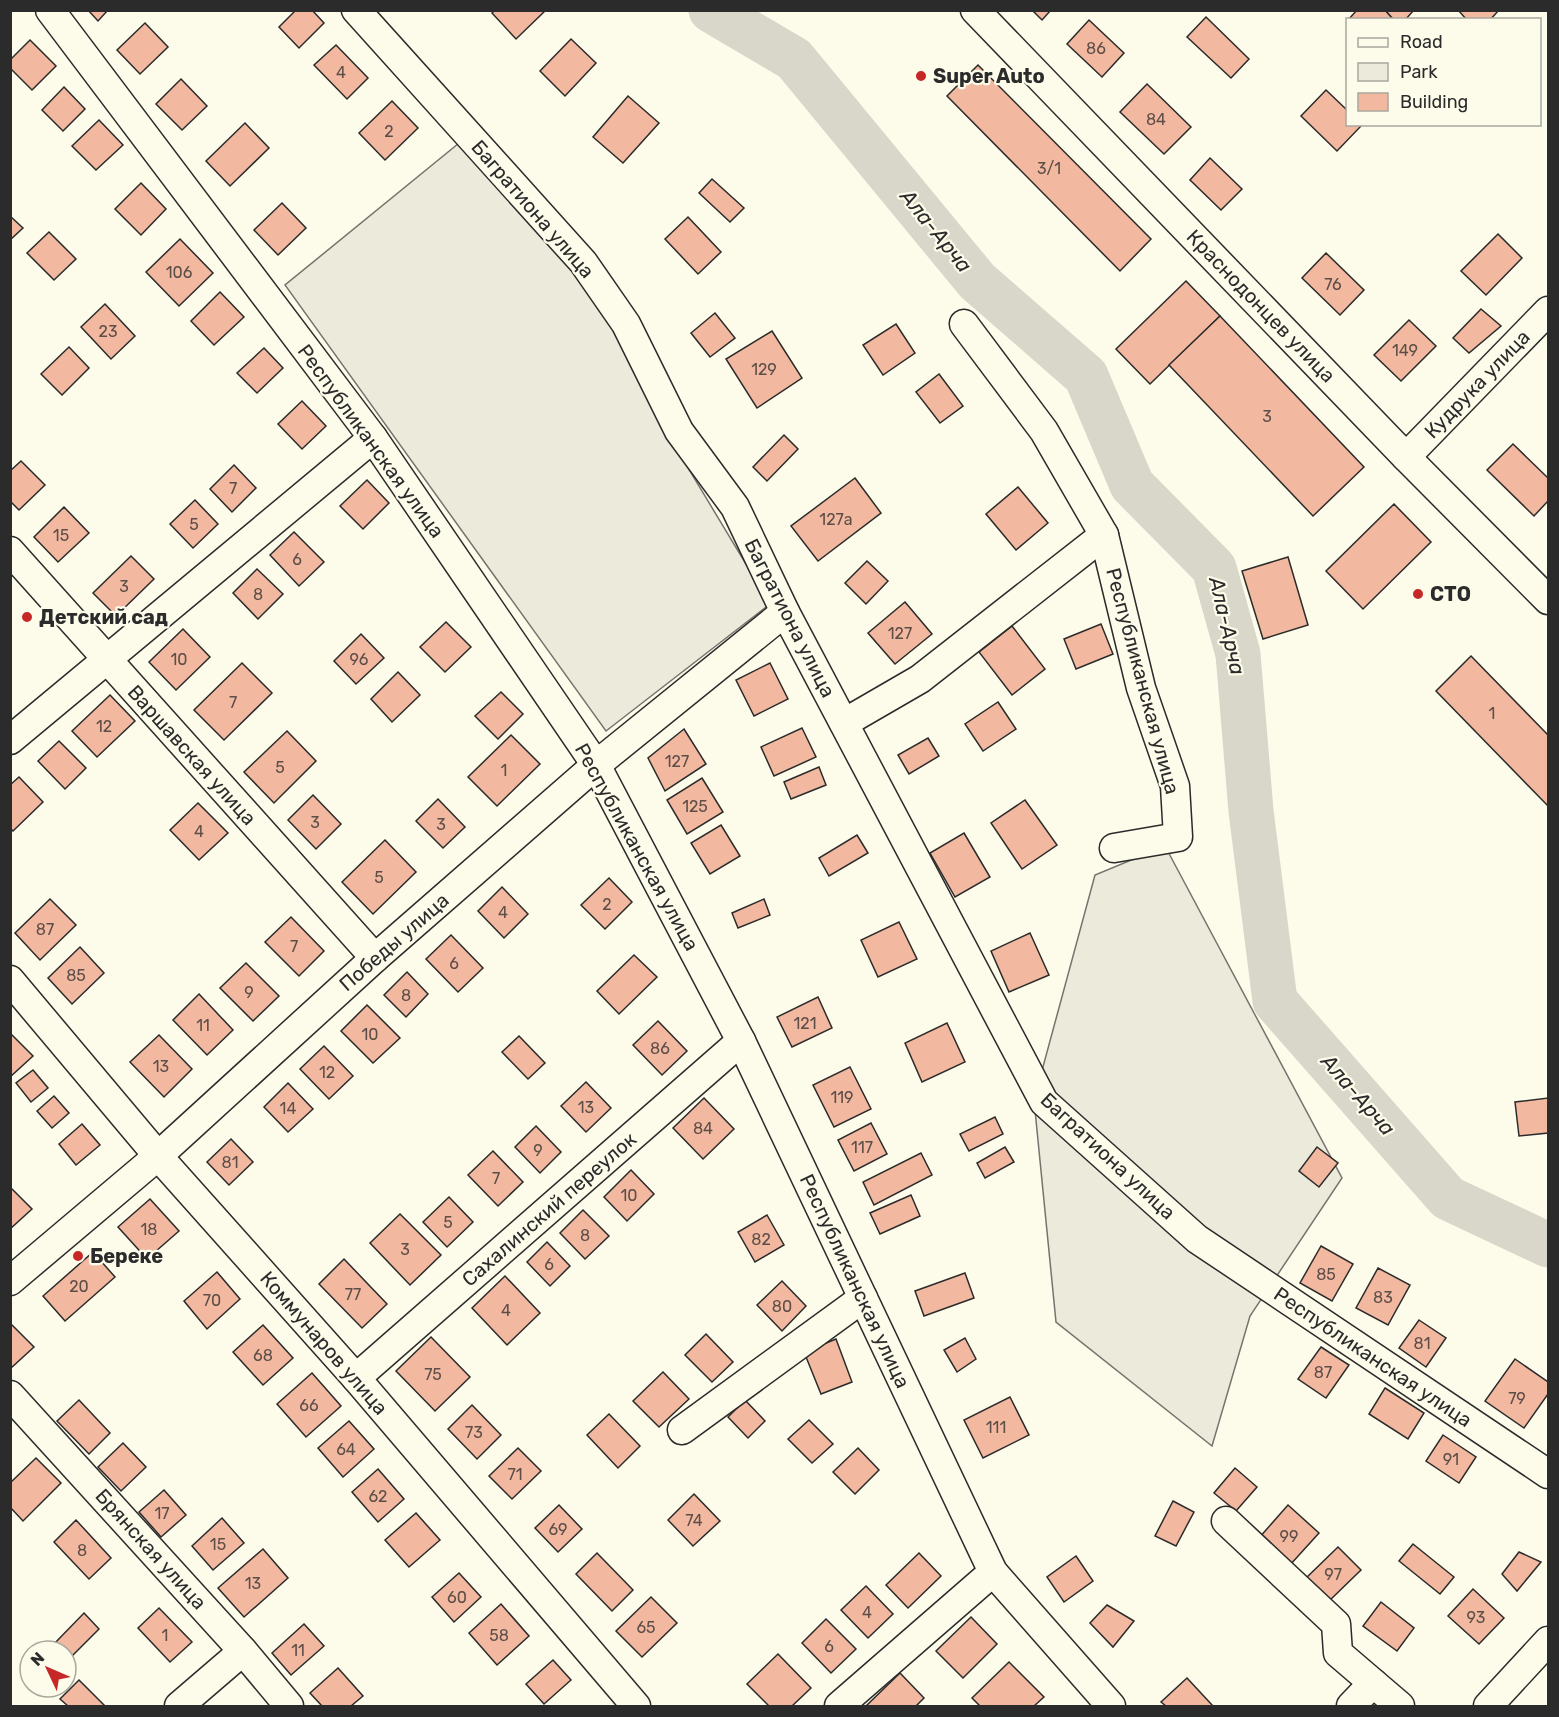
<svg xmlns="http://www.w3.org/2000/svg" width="1559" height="1717" viewBox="0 0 1559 1717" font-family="Rubik,sans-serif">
  <rect width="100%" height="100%" fill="#fdfbea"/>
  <!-- green -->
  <g fill="#ecebdb" stroke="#74746e" stroke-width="1.5">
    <polygon points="464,139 591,287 658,418 770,604 606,731 285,285"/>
    <polygon points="1165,846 1342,1178 1250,1316 1212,1446 1056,1322 1034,1100 1095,875"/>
  </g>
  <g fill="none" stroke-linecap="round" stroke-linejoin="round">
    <!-- river -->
    <polyline stroke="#d8d7c9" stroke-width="45" points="711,10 794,59 977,281 1086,376 1132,485 1214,568 1238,654 1251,811 1275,1001 1448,1198 1548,1245"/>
  </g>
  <!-- building -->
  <g fill="#f2b8a0" stroke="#2b2b2b" stroke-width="1.5">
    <polygon points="88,10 108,10 98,21"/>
    <polygon points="296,10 312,10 324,23 299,48 279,27"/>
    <polygon points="495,10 546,10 516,39 492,13"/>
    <polygon points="1032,10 1051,10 1042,20"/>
    <polygon points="1357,10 1385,10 1394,20 1348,20"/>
    <polygon points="1385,10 1414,10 1405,20 1394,20"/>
    <polygon points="1458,10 1499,10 1490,20 1467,20"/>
    <polygon points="1206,17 1249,59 1231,78 1187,37"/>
    <polygon points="1089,20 1124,53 1102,77 1067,44"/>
    <polygon points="145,23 168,47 140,74 117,50"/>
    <polygon points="571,39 596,63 565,96 540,71"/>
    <polygon points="30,40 56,66 32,90 10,68 10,60"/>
    <polygon points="336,45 368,78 347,99 314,65"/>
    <polygon points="978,65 1151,239 1120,271 947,96"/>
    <polygon points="181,79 207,106 182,130 156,104"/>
    <polygon points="1147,84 1191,127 1164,154 1120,112"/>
    <polygon points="64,87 85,109 63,131 42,110"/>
    <polygon points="1326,90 1348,111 1348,124 1362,125 1337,151 1301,116"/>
    <polygon points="628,96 659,123 623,163 593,137"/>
    <polygon points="392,101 418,128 385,160 359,133"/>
    <polygon points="99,120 123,145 96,170 72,146"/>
    <polygon points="245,123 269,148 230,186 206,161"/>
    <polygon points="1210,158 1242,189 1221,210 1190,180"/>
    <polygon points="712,179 744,208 730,222 699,193"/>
    <polygon points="141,183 166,209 141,235 115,209"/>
    <polygon points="282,203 306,228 278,255 254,230"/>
    <polygon points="10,216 23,228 10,240"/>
    <polygon points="688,217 721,252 698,274 665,239"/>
    <polygon points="49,232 76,259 54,280 27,253"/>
    <polygon points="1498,234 1522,258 1486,295 1461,271"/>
    <polygon points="180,239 213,273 179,306 146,272"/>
    <polygon points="1326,253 1364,290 1340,315 1302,278"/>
    <polygon points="1186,281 1220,316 1150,384 1116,349"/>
    <polygon points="220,292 244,317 214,345 191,321"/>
    <polygon points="105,304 135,336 111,359 81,327"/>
    <polygon points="1481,309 1501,326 1469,353 1453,338"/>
    <polygon points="715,313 735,338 710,357 691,333"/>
    <polygon points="1220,316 1364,467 1313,516 1169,365"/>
    <polygon points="1409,320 1436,346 1401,381 1374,355"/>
    <polygon points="896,324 915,353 883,375 863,345"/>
    <polygon points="772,331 802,378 757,408 726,359"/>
    <polygon points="69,347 89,368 62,395 41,374"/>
    <polygon points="264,348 283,368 257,393 237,373"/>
    <polygon points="939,374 963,406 940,423 916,392"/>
    <polygon points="302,401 326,426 302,449 278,424"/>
    <polygon points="784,435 798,449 767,481 753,467"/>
    <polygon points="1513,444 1548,478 1548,501 1534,516 1487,470"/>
    <polygon points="21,461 45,485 19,510 10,501 10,471"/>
    <polygon points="234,465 256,488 232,512 210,489"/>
    <polygon points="855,478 881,513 818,561 791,526"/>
    <polygon points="367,480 389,503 363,529 340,506"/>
    <polygon points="1018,487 1048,523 1016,550 986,514"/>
    <polygon points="195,500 218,524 193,548 170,524"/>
    <polygon points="1394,504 1431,542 1363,609 1326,571"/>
    <polygon points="64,507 89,533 58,562 34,537"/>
    <polygon points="294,532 324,562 299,586 270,555"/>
    <polygon points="131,556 154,579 116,616 93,593"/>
    <polygon points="1288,557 1308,625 1263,639 1242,571"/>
    <polygon points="867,561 888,581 866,604 845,583"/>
    <polygon points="257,569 283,594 258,619 233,593"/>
    <polygon points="905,602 932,634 895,664 868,633"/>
    <polygon points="446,622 471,647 445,672 420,647"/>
    <polygon points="1101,624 1113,654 1076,669 1064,639"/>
    <polygon points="1012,626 1045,669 1012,695 979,652"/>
    <polygon points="183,629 210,657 176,690 149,662"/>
    <polygon points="361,634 384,658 356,684 334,661"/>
    <polygon points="1471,656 1548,735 1548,806 1436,691"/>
    <polygon points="242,663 272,693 224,740 194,710"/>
    <polygon points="770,663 788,699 754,716 736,680"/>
    <polygon points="398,672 420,695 392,722 371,699"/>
    <polygon points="501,692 523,714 498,739 475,716"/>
    <polygon points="110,695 135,721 97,757 72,731"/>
    <polygon points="998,702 1016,729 983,751 965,724"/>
    <polygon points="802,728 816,757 774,776 761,747"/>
    <polygon points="684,729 706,764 665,791 648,758"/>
    <polygon points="287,731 316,761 274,803 244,772"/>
    <polygon points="511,735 540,764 497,806 468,777"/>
    <polygon points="928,738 939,756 909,774 898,755"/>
    <polygon points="59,741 86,768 65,789 38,761"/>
    <polygon points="819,767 826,785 791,799 784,782"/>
    <polygon points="19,777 43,802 13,831 10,828 10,785"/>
    <polygon points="702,778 723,812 687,834 667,800"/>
    <polygon points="313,795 341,824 316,849 288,820"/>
    <polygon points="438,799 465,827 443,848 416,821"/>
    <polygon points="1025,800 1057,845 1022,869 991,823"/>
    <polygon points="198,803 228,833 199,860 170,830"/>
    <polygon points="721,825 740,856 710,874 691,843"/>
    <polygon points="964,833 990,877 955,897 930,853"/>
    <polygon points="857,835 868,853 829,876 819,858"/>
    <polygon points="385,840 416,872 373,914 342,882"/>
    <polygon points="609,878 632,902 605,929 581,905"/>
    <polygon points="502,887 528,914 504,938 478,911"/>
    <polygon points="50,899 76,925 40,960 15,933"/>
    <polygon points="764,899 770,915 738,928 732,913"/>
    <polygon points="291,917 324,951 299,976 265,942"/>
    <polygon points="899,922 917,959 878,977 861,940"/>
    <polygon points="1030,933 1049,975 1009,992 991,951"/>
    <polygon points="451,935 483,968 458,992 426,959"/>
    <polygon points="80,947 104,973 72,1004 48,978"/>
    <polygon points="634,955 657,977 619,1014 597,991"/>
    <polygon points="246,963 279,996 253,1021 220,988"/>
    <polygon points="407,972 428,994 406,1017 384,995"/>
    <polygon points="199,994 233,1030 207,1055 173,1020"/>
    <polygon points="818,997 832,1028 792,1047 777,1017"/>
    <polygon points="367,1005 400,1038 373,1063 341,1031"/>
    <polygon points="658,1021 687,1051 662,1075 633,1045"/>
    <polygon points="947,1023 965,1062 922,1082 905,1043"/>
    <polygon points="10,1033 33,1056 10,1077"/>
    <polygon points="159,1035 192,1069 164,1097 130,1062"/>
    <polygon points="519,1036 545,1063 528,1079 502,1052"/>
    <polygon points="324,1046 353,1076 329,1099 300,1069"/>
    <polygon points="850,1067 871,1109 834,1127 813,1085"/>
    <polygon points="33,1070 48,1088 31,1102 16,1083"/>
    <polygon points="586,1082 611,1108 586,1132 561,1106"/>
    <polygon points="288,1083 313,1109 288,1132 264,1107"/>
    <polygon points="54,1096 69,1113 52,1128 37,1111"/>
    <polygon points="704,1098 734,1129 703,1159 673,1128"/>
    <polygon points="1548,1098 1548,1133 1519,1136 1515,1102"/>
    <polygon points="995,1117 1003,1134 969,1151 960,1134"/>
    <polygon points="871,1123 887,1154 854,1171 838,1140"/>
    <polygon points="82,1124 100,1145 76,1165 59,1144"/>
    <polygon points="536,1126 561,1152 540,1173 515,1147"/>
    <polygon points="231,1139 253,1162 229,1185 207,1162"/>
    <polygon points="1005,1147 1014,1162 985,1178 977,1163"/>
    <polygon points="1317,1147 1338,1163 1319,1187 1299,1171"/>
    <polygon points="493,1151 523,1182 498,1206 468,1175"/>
    <polygon points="921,1153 932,1175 874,1205 863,1182"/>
    <polygon points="631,1170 654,1194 627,1221 604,1197"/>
    <polygon points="10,1187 32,1209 10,1229"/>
    <polygon points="911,1195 920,1216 880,1234 870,1213"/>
    <polygon points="449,1197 473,1222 447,1247 423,1222"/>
    <polygon points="150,1199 179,1231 147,1259 118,1227"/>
    <polygon points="583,1210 609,1236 585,1259 560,1233"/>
    <polygon points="400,1214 441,1255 410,1285 370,1243"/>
    <polygon points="767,1215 784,1245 755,1262 738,1232"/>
    <polygon points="547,1242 570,1266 550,1286 527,1262"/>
    <polygon points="1321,1246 1353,1264 1332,1301 1300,1283"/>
    <polygon points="93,1252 115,1277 65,1321 43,1296"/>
    <polygon points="344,1259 387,1304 362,1328 319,1284"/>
    <polygon points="1378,1268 1410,1285 1388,1325 1356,1308"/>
    <polygon points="217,1272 240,1299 207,1329 184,1301"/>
    <polygon points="965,1273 974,1298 924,1316 915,1291"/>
    <polygon points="505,1276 540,1313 507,1345 472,1308"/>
    <polygon points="782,1281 806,1306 782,1331 757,1305"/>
    <polygon points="1419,1320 1446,1338 1426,1367 1399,1348"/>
    <polygon points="10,1323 34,1347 11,1368 10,1368"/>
    <polygon points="263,1325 293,1358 263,1385 233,1352"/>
    <polygon points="706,1334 733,1362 712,1382 685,1355"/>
    <polygon points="431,1337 470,1377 435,1411 396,1371"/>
    <polygon points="965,1338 976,1359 957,1372 944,1350"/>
    <polygon points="836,1339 852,1382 821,1394 804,1352"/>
    <polygon points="1321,1347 1349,1365 1326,1398 1298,1379"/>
    <polygon points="1515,1359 1548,1382 1548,1394 1524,1428 1485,1401"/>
    <polygon points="663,1372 689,1399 659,1427 633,1401"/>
    <polygon points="312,1373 341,1406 306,1437 277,1404"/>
    <polygon points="1385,1388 1424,1413 1408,1439 1369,1414"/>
    <polygon points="1010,1397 1029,1435 983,1458 964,1420"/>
    <polygon points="79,1400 110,1433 89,1454 57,1421"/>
    <polygon points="745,1400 765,1421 748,1438 728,1417"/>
    <polygon points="472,1405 501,1435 477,1459 448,1429"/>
    <polygon points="609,1414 640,1446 618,1468 587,1435"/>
    <polygon points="809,1420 833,1444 812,1463 788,1439"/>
    <polygon points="349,1421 374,1449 343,1477 318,1448"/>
    <polygon points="1443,1435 1476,1457 1459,1483 1426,1461"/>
    <polygon points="123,1443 146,1467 121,1491 98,1467"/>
    <polygon points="518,1448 541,1471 512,1499 489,1476"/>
    <polygon points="858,1448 879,1470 855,1494 833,1472"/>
    <polygon points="36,1458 61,1483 23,1521 10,1507 10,1483"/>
    <polygon points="1235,1468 1257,1487 1236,1511 1214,1493"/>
    <polygon points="378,1469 404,1499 378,1522 352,1492"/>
    <polygon points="164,1490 186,1515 161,1537 139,1512"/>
    <polygon points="694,1494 720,1521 693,1546 668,1520"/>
    <polygon points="1173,1501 1194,1512 1176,1546 1155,1536"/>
    <polygon points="559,1505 582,1529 558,1552 535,1528"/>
    <polygon points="1288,1505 1319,1533 1290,1565 1259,1538"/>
    <polygon points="416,1513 440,1540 409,1567 385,1540"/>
    <polygon points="222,1518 244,1543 213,1570 192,1546"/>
    <polygon points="76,1520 111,1558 89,1579 54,1542"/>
    <polygon points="1413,1544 1454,1577 1440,1594 1399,1561"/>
    <polygon points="1338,1547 1361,1570 1328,1602 1305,1579"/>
    <polygon points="263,1549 288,1578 244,1617 218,1588"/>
    <polygon points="1519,1552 1541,1562 1517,1591 1502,1574"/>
    <polygon points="597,1553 633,1590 612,1611 576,1574"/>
    <polygon points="919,1553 941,1576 908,1608 886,1585"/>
    <polygon points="1076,1556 1093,1581 1064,1602 1047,1577"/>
    <polygon points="459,1573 481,1597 454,1622 432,1597"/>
    <polygon points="866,1586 893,1614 868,1638 841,1610"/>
    <polygon points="1473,1589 1504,1618 1479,1644 1448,1616"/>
    <polygon points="651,1597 677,1623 642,1657 616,1631"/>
    <polygon points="1381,1602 1414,1628 1397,1651 1363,1626"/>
    <polygon points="501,1604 529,1636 497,1665 469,1633"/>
    <polygon points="1107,1605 1134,1621 1113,1647 1090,1623"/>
    <polygon points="159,1608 192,1642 170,1662 138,1628"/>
    <polygon points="84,1613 99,1629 68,1660 66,1651 59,1651 53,1645"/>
    <polygon points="971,1617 997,1644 963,1678 936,1651"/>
    <polygon points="826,1619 856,1649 831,1673 802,1643"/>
    <polygon points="304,1624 324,1646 291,1675 272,1653"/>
    <polygon points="778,1654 811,1688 792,1706 769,1706 747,1684"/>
    <polygon points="553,1660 571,1680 544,1704 526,1684"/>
    <polygon points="1009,1662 1044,1697 1034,1706 980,1706 972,1698"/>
    <polygon points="338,1668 363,1696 351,1706 322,1706 310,1693"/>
    <polygon points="900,1673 924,1698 916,1706 866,1706"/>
    <polygon points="1187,1678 1213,1706 1166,1706 1161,1702"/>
    <polygon points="79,1680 105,1706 68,1706 60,1699"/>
  </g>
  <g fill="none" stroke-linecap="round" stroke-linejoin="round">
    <!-- minor casing -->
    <g stroke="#2b2b2b" stroke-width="31">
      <g id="minor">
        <polyline points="50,10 373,438 596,765 741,1041 993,1572 1111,1706"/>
        <polyline points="356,10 583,262 626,324 679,431 735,507 785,612 1044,1102 1197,1239 1548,1474"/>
        <polyline points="975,10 1406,457 1548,600"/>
        <polyline points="964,324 1044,431 1104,535 1141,688 1175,786 1178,837 1114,848"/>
        <polyline points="1406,457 1548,311"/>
        <polyline points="10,551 375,958"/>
        <polyline points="844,723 920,679 1104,535"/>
        <polyline points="10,740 373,438"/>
        <polyline points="10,980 158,1156 356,1378 636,1706"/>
        <polyline points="10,1281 158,1156 375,958 596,765 785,612"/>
        <polyline points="356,1378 741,1041"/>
        <polyline points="10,1395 243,1651 289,1706"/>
        <polyline points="682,1430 863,1298"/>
        <polyline points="1226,1521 1336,1624 1338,1653 1400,1706"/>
        <polyline points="179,1706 243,1651"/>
        <polyline points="839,1706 993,1572"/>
        <polyline points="1351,1706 1373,1683"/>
        <polyline points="1488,1706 1548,1641"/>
      </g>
    </g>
    <!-- minor -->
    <use href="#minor" stroke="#fdfbea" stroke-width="28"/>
  </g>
  <!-- markers -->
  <g fill="#c62828" stroke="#fdfbea" stroke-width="2">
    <circle cx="921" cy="76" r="6"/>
    <circle cx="1418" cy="594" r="6"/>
    <circle cx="27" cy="617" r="6"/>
    <circle cx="78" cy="1256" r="6"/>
  </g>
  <g text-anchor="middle" stroke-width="4.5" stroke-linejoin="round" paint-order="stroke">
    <!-- number labels -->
    <g font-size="16" fill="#5d4e48">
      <text x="1096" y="54">86</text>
      <text x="341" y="78">4</text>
      <text x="1156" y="125">84</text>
      <text x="389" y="137">2</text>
      <text x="1049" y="174">3/1</text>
      <text x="179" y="278">106</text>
      <text x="1333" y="290">76</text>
      <text x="108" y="337">23</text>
      <text x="1405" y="356">149</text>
      <text x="764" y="375">129</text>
      <text x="1267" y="422">3</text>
      <text x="233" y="494">7</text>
      <text x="836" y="525">127a</text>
      <text x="194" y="530">5</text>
      <text x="61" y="541">15</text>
      <text x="297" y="565">6</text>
      <text x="124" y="592">3</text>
      <text x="258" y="600">8</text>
      <text x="900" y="639">127</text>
      <text x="179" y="665">10</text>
      <text x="359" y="665">96</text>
      <text x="233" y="708">7</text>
      <text x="1492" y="719">1</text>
      <text x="104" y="732">12</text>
      <text x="677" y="767">127</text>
      <text x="280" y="773">5</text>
      <text x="504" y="776">1</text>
      <text x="695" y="812">125</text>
      <text x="315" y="828">3</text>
      <text x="441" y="830">3</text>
      <text x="199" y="837">4</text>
      <text x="379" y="883">5</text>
      <text x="607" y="910">2</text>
      <text x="503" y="918">4</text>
      <text x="45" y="935">87</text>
      <text x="294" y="952">7</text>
      <text x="454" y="969">6</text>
      <text x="76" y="981">85</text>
      <text x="249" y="998">9</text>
      <text x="406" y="1001">8</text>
      <text x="805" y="1029">121</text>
      <text x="203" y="1031">11</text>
      <text x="370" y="1040">10</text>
      <text x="660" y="1054">86</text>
      <text x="161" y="1072">13</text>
      <text x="327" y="1078">12</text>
      <text x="842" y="1103">119</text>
      <text x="586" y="1113">13</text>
      <text x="288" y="1114">14</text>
      <text x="703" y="1134">84</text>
      <text x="862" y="1153">117</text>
      <text x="538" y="1156">9</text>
      <text x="230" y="1168">81</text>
      <text x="496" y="1184">7</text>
      <text x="629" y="1201">10</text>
      <text x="448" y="1228">5</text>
      <text x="149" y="1235">18</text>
      <text x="585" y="1241">8</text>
      <text x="761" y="1245">82</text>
      <text x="405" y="1255">3</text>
      <text x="549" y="1270">6</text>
      <text x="1326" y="1280">85</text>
      <text x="79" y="1292">20</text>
      <text x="353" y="1300">77</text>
      <text x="1383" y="1303">83</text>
      <text x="212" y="1306">70</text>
      <text x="782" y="1312">80</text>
      <text x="506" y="1316">4</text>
      <text x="1422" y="1349">81</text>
      <text x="263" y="1361">68</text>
      <text x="1323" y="1378">87</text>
      <text x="433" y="1380">75</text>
      <text x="1517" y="1404">79</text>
      <text x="309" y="1411">66</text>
      <text x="996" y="1433">111</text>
      <text x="474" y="1438">73</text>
      <text x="346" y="1455">64</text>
      <text x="1451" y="1465">91</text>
      <text x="515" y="1480">71</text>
      <text x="378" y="1502">62</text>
      <text x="162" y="1519">17</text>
      <text x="694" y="1526">74</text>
      <text x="558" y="1535">69</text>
      <text x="1289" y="1542">99</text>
      <text x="218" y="1550">15</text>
      <text x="82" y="1556">8</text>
      <text x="1333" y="1580">97</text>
      <text x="253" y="1589">13</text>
      <text x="457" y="1603">60</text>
      <text x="867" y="1618">4</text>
      <text x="1476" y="1623">93</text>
      <text x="646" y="1633">65</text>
      <text x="165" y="1641">1</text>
      <text x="499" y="1641">58</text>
      <text x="829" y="1652">6</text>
      <text x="298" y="1656">11</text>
    </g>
    <!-- poi labels -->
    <g font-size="20" font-weight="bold" fill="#2b2b2b" stroke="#fdfbea" text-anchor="start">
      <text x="933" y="83">Super Auto</text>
      <text x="1430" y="601">СТО</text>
      <text x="39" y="624">Детский сад</text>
      <text x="90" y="1263">Береке</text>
    </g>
    <!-- street labels -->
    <g font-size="20" fill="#2b2b2b" stroke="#fdfbea">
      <text transform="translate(533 209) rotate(49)" y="7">Багратиона улица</text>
      <text transform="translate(1261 306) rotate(46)" y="7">Краснодонцев улица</text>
      <text transform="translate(1477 384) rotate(-46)" y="7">Кудрука улица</text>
      <text transform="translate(371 441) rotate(54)" y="7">Республиканская улица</text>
      <text transform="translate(790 618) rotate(63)" y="7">Багратиона улица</text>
      <text transform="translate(1143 681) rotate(75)" y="7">Республиканская улица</text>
      <text transform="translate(192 755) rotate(48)" y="7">Варшавская улица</text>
      <text transform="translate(637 847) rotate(61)" y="7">Республиканская улица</text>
      <text transform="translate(394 942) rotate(-41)" y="7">Победы улица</text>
      <text transform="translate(1108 1156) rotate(43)" y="7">Багратиона улица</text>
      <text transform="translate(549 1209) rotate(-41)" y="7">Сахалинский переулок</text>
      <text transform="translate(855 1281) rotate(65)" y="7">Республиканская улица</text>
      <text transform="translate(324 1343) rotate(49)" y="7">Коммунаров улица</text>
      <text transform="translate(1373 1357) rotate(34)" y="7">Республиканская улица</text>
      <text transform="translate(151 1549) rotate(48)" y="7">Брянская улица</text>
    </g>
    <!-- water labels -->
    <g font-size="21" font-style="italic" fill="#2b2b2b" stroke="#fdfbea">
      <text transform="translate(936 231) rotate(51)" y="7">Ала-Арча</text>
      <text transform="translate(1227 626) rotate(77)" y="7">Ала-Арча</text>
      <text transform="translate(1358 1095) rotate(49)" y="7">Ала-Арча</text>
    </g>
  </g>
  <!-- border -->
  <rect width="1559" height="1717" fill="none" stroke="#2b2b2b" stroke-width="24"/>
  <!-- legend -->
  <rect x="1346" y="18" width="195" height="108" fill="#fdfbea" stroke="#a9a89e" stroke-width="1.5"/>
  <rect x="1358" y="38" width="30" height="9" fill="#fdfbea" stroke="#a9a89e" stroke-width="1.5"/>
  <text x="1400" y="48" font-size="18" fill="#2b2b2b">Road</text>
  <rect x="1358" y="63" width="30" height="18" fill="#ecebdb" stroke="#a9a89e" stroke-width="1.5"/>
  <text x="1400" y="78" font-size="18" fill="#2b2b2b">Park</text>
  <rect x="1358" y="93" width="30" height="18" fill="#f2b8a0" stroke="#a9a89e" stroke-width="1.5"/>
  <text x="1400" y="108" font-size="18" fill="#2b2b2b">Building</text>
  <!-- north arrow -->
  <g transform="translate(48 1669) rotate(314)"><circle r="28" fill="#fdfbea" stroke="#a9a89e" stroke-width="1.5"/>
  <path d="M0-4.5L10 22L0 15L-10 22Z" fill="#c62828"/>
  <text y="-9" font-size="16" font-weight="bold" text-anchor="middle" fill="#2b2b2b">N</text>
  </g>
</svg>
